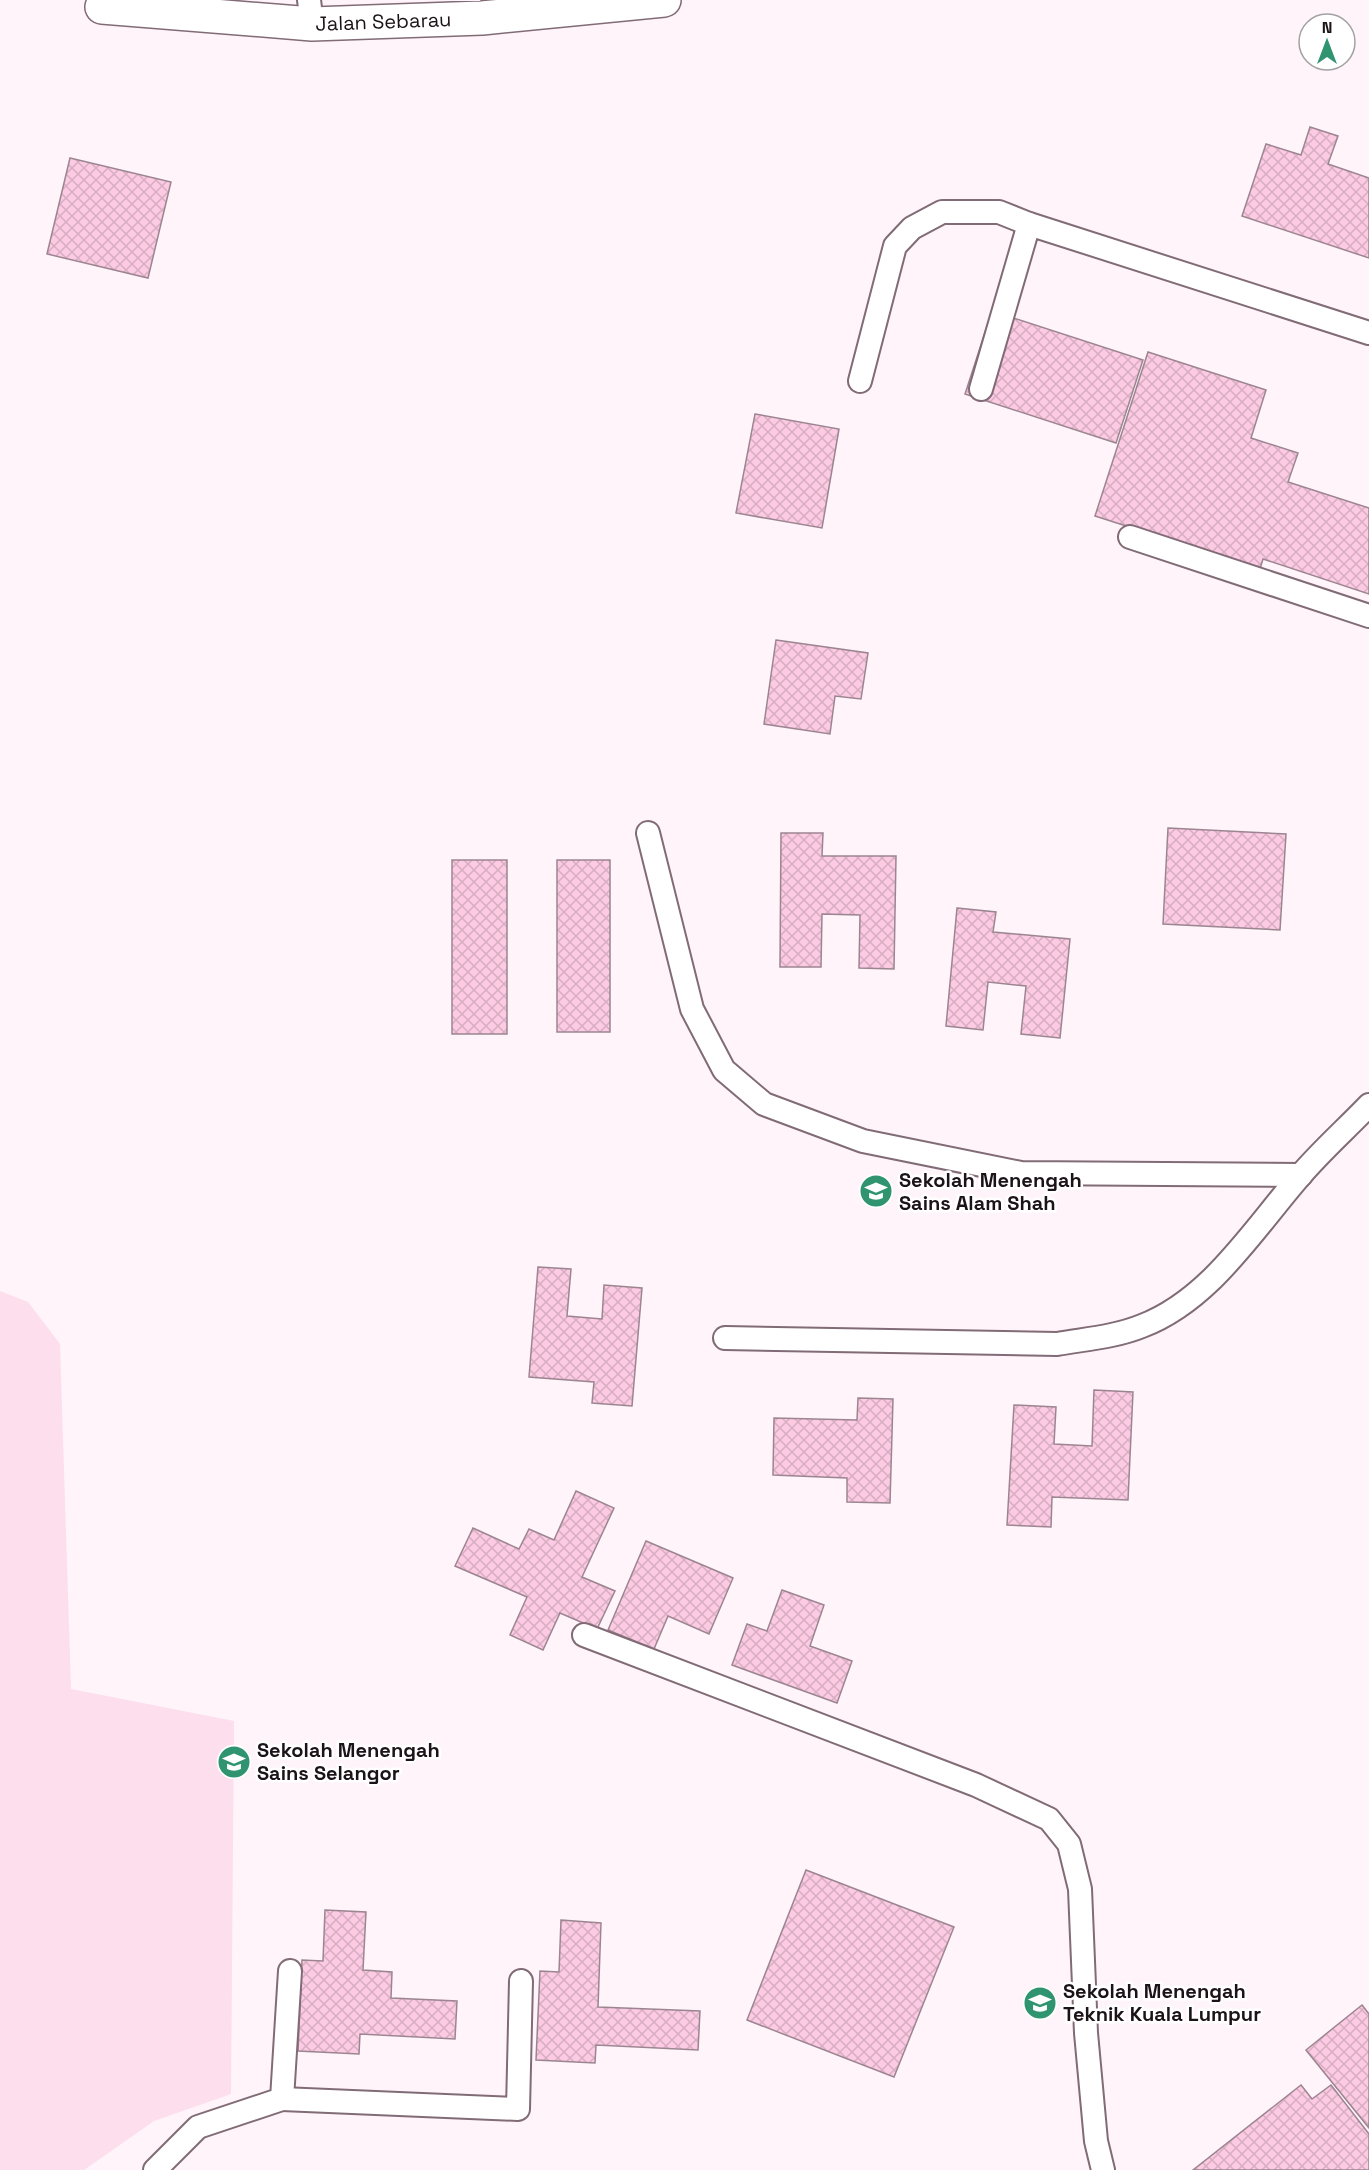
<svg xmlns="http://www.w3.org/2000/svg" width="1369" height="2170" viewBox="0 0 1369 2170" font-family="'Space Grotesk',sans-serif">
  <defs>
    <pattern id="building-cross-hatch" width="8" height="8" patternUnits="userSpaceOnUse" patternTransform="scale(1.5)"><rect width="8" height="8" fill="#fccae3"/><path d="M0 0l8 8M0 8l8-8" fill="none" stroke="#d7adc2"/></pattern>
  </defs>
  <rect width="100%" height="100%" fill="#fef4f9"/>
  <!-- grass -->
  <polygon fill="#fddeed" points="0,1291 28,1302 60,1344 71,1689 234,1721 231,2094 154,2121 84,2170 0,2170"/>
  <!-- building -->
  <g fill="url(#building-cross-hatch)" stroke="#9c8591" stroke-width="1.5">
    <polygon points="1310,127 1338,136 1328,164 1369,178 1369,258 1242,216 1266,144 1301,155"/>
    <polygon points="70,158 171,182 148,278 47,254"/>
    <polygon points="992,311 1143,360 1116,443 965,394"/>
    <polygon points="1148,352 1266,390 1251,438 1298,453 1288,482 1369,508 1369,594 1263,559 1260,569 1095,516"/>
    <polygon points="755,414 839,429 822,528 736,513"/>
    <polygon points="776,640 868,653 861,699 835,696 830,734 764,724"/>
    <polygon points="1168,828 1286,834 1280,930 1163,924"/>
    <polygon points="781,833 823,833 822,856 896,856 894,969 859,968 860,915 822,914 821,967 780,967"/>
    <rect x="452" y="860" width="55" height="174"/>
    <rect x="557" y="860" width="53" height="172"/>
    <polygon points="957,908 996,912 993,932 1070,939 1060,1038 1021,1034 1026,986 988,982 983,1030 946,1026"/>
    <polygon points="538,1267 571,1269 567,1316 602,1319 604,1285 642,1288 632,1406 592,1403 594,1382 529,1377"/>
    <polygon points="1094,1390 1133,1392 1128,1500 1052,1497 1051,1527 1007,1525 1014,1405 1056,1407 1054,1444 1092,1446"/>
    <polygon points="858,1398 893,1399 890,1503 847,1502 847,1478 773,1475 774,1418 857,1420"/>
    <polygon points="576,1491 614,1508 582,1577 615,1591 597,1629 560,1613 543,1650 510,1635 527,1597 455,1566 473,1528 519,1549 529,1529 554,1540"/>
    <polygon points="646,1541 733,1578 709,1634 668,1616 654,1649 608,1630"/>
    <polygon points="782,1590 824,1605 810,1646 852,1661 837,1703 732,1665 747,1624 767,1631"/>
    <polygon points="806,1870 954,1927 894,2077 747,2020"/>
    <polygon points="325,1910 366,1912 363,1970 392,1972 391,1998 457,2001 455,2039 360,2034 359,2054 298,2051 302,1960 323,1961"/>
    <polygon points="561,1920 601,1923 598,2007 700,2011 698,2050 596,2045 595,2063 536,2060 540,1971 559,1972"/>
    <polygon points="1362,2005 1369,2014 1369,2128 1306,2050"/>
    <polygon points="1301,2085 1312,2099 1331,2085 1369,2134 1369,2170 1193,2170"/>
  </g>
  <g fill="none" stroke-linecap="round" stroke-linejoin="round">
    <!-- service casing -->
    <g stroke="#816b76" stroke-width="26">
      <g id="service">
        <polyline points="309,0 312,24"/>
        <polyline points="860,381 895,246 912,228 942,212 999,212 1029,224"/>
        <polyline points="981,389 1029,224 1369,333"/>
        <polyline points="1130,537 1369,616"/>
        <polyline points="648,833 692,1009 724,1070 764,1104 863,1141 1021,1173 1301,1175"/>
        <path d="M725,1338L1057,1344C1085,1339 1115,1337 1142,1326C1210,1300 1253,1230 1299,1177C1320,1152 1346,1129 1369,1105"/>
        <polyline points="584,1635 976,1785 1049,1819 1069,1844 1080,1889 1086,2033 1096,2141 1103,2170"/>
        <polyline points="282,2099 518,2109 521,1981"/>
        <polyline points="155,2170 198,2127 282,2099 290,1971"/>
      </g>
    </g>
    <!-- minor casing -->
    <g stroke="#816b76" stroke-width="36">
      <g id="minor">
        <path id="s1" d="M102,7L312,24L482,18L664,0"/>
      </g>
    </g>
    <!-- service -->
    <use href="#service" stroke="#fff" stroke-width="22"/>
    <!-- minor -->
    <use href="#minor" stroke="#fff" stroke-width="33"/>
  </g>
  <!-- icons -->
  <defs>
    <g id="school-disc" transform="scale(1.725)"><circle r="9.5" fill="#309470" stroke="#fff"/><path d="M0-5L7-2L0 1L-7-2ZM-4 1L0 2.5L4 1V4Q0 6-4 4Z" fill="#fff"/></g>
  </defs>
  <g fill-rule="evenodd">
    <use href="#school-disc" x="876" y="1191"/>
    <use href="#school-disc" x="234" y="1762"/>
    <use href="#school-disc" x="1040" y="2003"/>
  </g>
  <g text-anchor="middle" stroke-width="5" stroke-linejoin="round" paint-order="stroke">
    <!-- street labels -->
    <g font-size="20" fill="#1b1317" stroke="#fff">
      <text dy="7" stroke="none"><textPath href="#s1" startOffset="282">Jalan Sebarau</textPath></text>
    </g>
    <!-- poi labels -->
    <g font-size="20" font-weight="bold" fill="#1b1317" stroke="#fff" text-anchor="start">
      <text x="899" y="1187">Sekolah Menengah<tspan x="899" dy="23">Sains Alam Shah</tspan></text>
      <text x="257" y="1757">Sekolah Menengah<tspan x="257" dy="23">Sains Selangor</tspan></text>
      <text x="1063" y="1998">Sekolah Menengah<tspan x="1063" dy="23">Teknik Kuala Lumpur</tspan></text>
    </g>
  </g>
  <!-- north arrow -->
  <g transform="translate(1327 42)"><circle r="28" fill="#ffffff" stroke="#a4a1a2" stroke-width="1.5"/>
  <path d="M0-4.5L10 22L0 15L-10 22Z" fill="#309470"/>
  <text y="-9" font-size="16" font-weight="bold" text-anchor="middle" fill="#1b1317">N</text>
  </g>
</svg>
